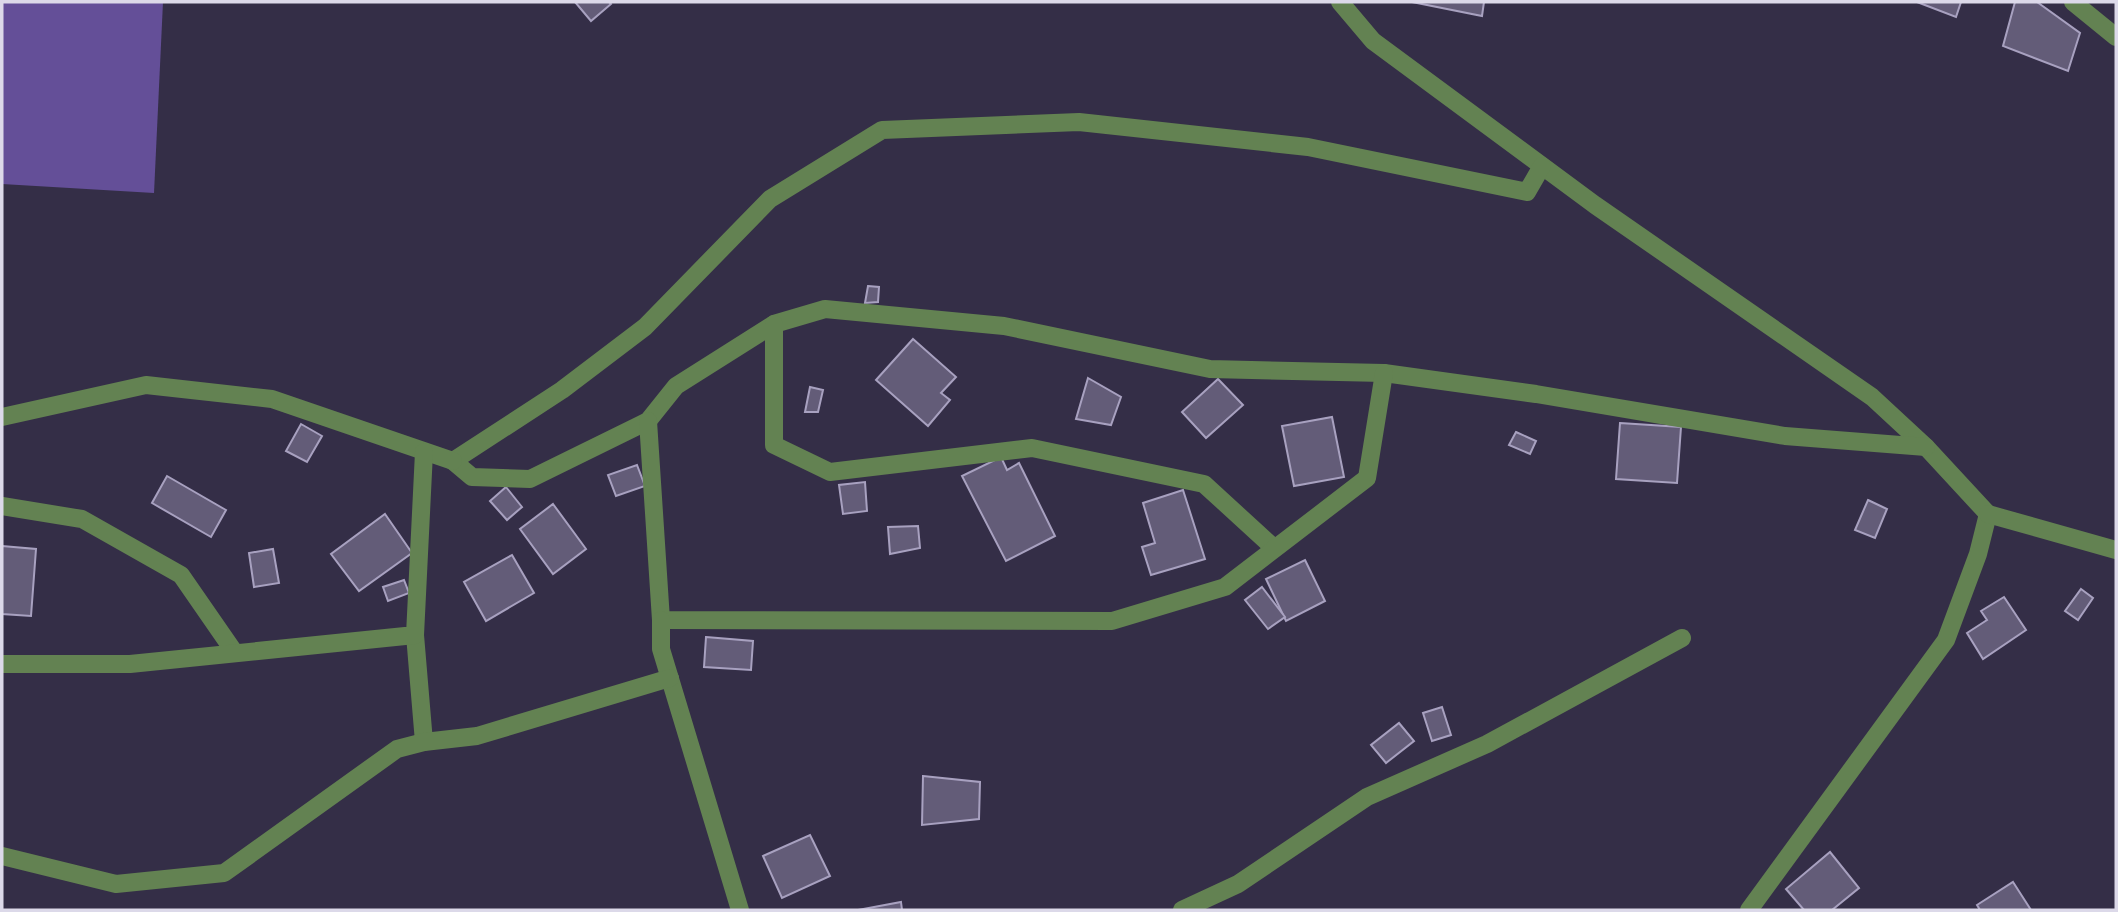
<svg xmlns="http://www.w3.org/2000/svg" width="2118" height="912" viewBox="0 0 2118 912" font-family="'Titillium Web',sans-serif">
  <rect width="100%" height="100%" fill="#342e47"/>
  <!-- forest -->
  <polygon fill="#644f98" points="2,2 163,2 154,193 2,184"/>
  <!-- building -->
  <g fill="#635c78" stroke="#a8a1c0" stroke-width="2">
    <polygon points="575,2 609,2 611,4 591,21"/>
    <polygon points="1412,2 1484,2 1482,16"/>
    <polygon points="1917,2 1961,2 1956,17"/>
    <polygon points="2015,2 2037,2 2080,33 2068,71 2003,46"/>
    <polygon points="868,286 879,287 878,302 865,303"/>
    <polygon points="913,339 956,377 941,393 950,400 928,426 876,380"/>
    <polygon points="1088,378 1121,397 1111,425 1076,419"/>
    <polygon points="1218,379 1243,405 1206,438 1182,412"/>
    <polygon points="810,387 823,390 818,412 805,412"/>
    <polygon points="1332,417 1344,477 1294,486 1282,426"/>
    <polygon points="1620,423 1681,427 1677,483 1616,479"/>
    <polygon points="301,424 322,436 307,462 286,451"/>
    <polygon points="1516,432 1536,441 1530,454 1509,445"/>
    <polygon points="1001,457 1007,470 1019,463 1055,536 1006,561 962,476"/>
    <polygon points="637,465 645,486 616,496 608,475"/>
    <polygon points="167,476 226,510 211,537 152,503"/>
    <polygon points="865,482 867,511 843,514 839,485"/>
    <polygon points="506,487 522,507 507,520 490,501"/>
    <polygon points="1183,490 1205,559 1151,575 1142,547 1155,543 1143,503"/>
    <polygon points="1868,500 1887,509 1875,538 1855,530"/>
    <polygon points="553,504 586,549 553,574 520,529"/>
    <polygon points="385,514 412,553 359,591 331,554"/>
    <polygon points="918,526 920,548 890,554 888,527"/>
    <polygon points="2,546 36,549 31,616 2,614"/>
    <polygon points="273,549 279,583 254,587 249,553"/>
    <polygon points="512,555 534,593 486,621 464,582"/>
    <polygon points="1305,560 1325,601 1286,621 1266,579"/>
    <polygon points="404,580 409,593 388,601 383,587"/>
    <polygon points="1262,587 1285,617 1268,629 1245,600"/>
    <polygon points="2081,589 2093,598 2078,620 2065,611"/>
    <polygon points="2004,597 2026,630 1983,659 1967,633 1987,620 1981,611"/>
    <polygon points="706,637 753,641 751,670 704,667"/>
    <polygon points="1442,707 1451,735 1432,741 1423,713"/>
    <polygon points="1399,723 1414,741 1386,763 1371,745"/>
    <polygon points="923,776 980,782 979,819 922,825"/>
    <polygon points="810,835 830,876 782,898 763,856"/>
    <polygon points="1830,852 1859,888 1832,910 1804,910 1786,889"/>
    <polygon points="2013,882 2031,910 1980,910 1977,905"/>
    <polygon points="901,902 902,910 858,910"/>
  </g>
  <g fill="none" stroke-linecap="round" stroke-linejoin="round">
    <!-- minor -->
    <g stroke="#638252" stroke-width="18">
      <polyline points="1340,2 1373,41 1595,205 1872,397 1926,447 1988,514 1978,554 1946,640 1749,910"/>
      <polyline points="2073,2 2116,37"/>
      <polyline points="1542,166 1527,192 1308,147 1079,122 882,130 770,199 645,327 562,390 453,461 472,477 530,479 648,421 676,386 774,324 825,309 1004,326 1210,369 1384,373 1536,394 1785,436 1926,447"/>
      <polyline points="774,324 774,445 830,472 1032,448 1204,484 1274,548"/>
      <polyline points="2,417 146,385 272,399 453,461"/>
      <polyline points="648,421 661,620 1112,621 1225,587 1367,478 1384,373"/>
      <polyline points="2,506 82,519 181,575 235,653"/>
      <polyline points="1988,514 2116,550"/>
      <polyline points="661,620 661,649 740,910"/>
      <polyline points="415,635 424,742"/>
      <polyline points="2,664 130,664 415,635 424,452"/>
      <polyline points="2,856 116,884 224,873 397,749 424,742 477,736 670,678"/>
      <polyline points="1182,910 1238,884 1367,797 1487,744 1682,638"/>
    </g>
  </g>
  <!-- border -->
  <rect width="2118" height="912" fill="none" stroke="#dcd9e9" stroke-width="7"/>
</svg>
